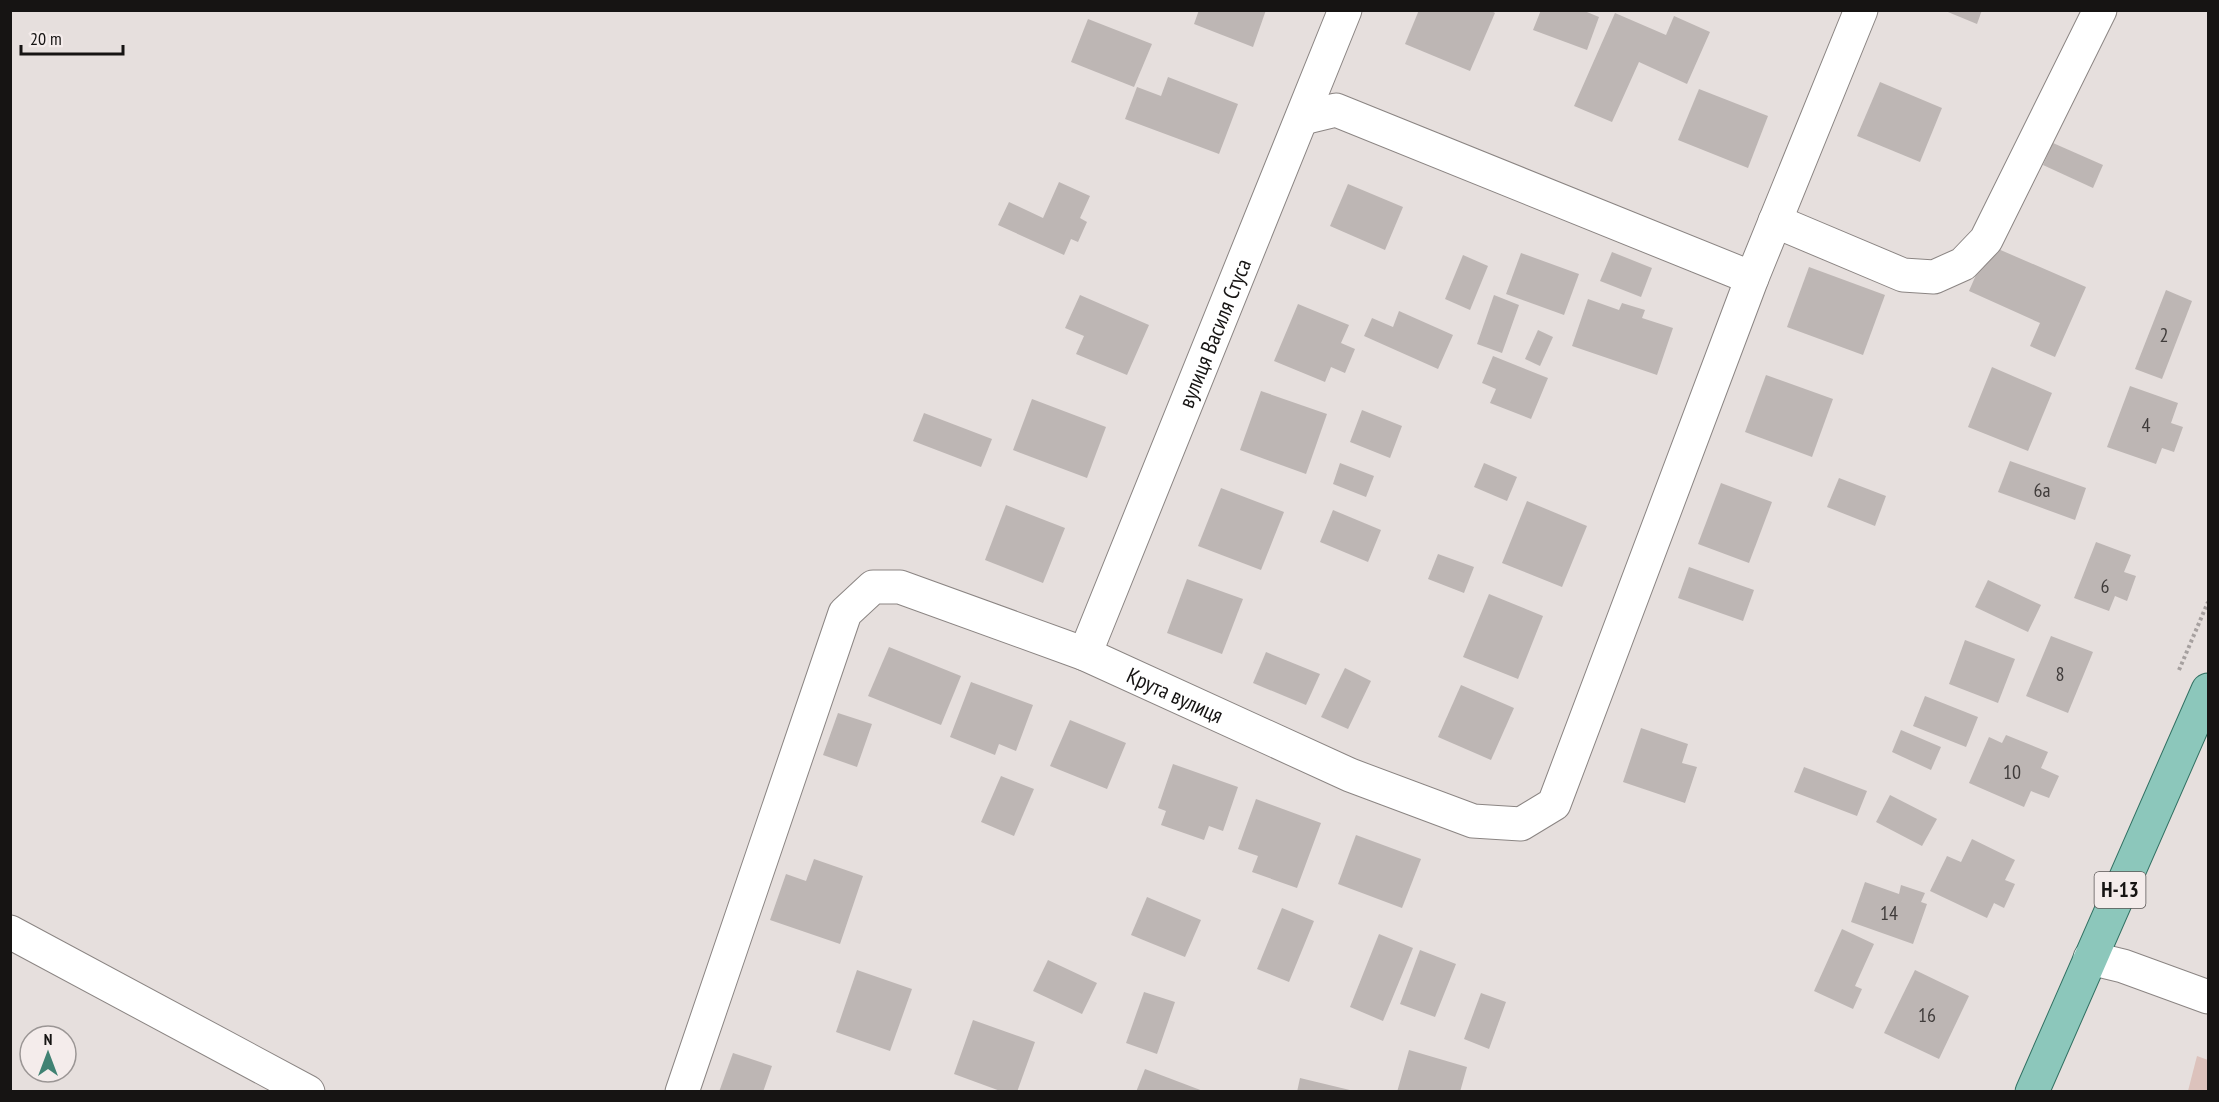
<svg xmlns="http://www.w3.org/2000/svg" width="2219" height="1102" viewBox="0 0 2219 1102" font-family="'PT Sans Narrow',sans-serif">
  <rect width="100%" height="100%" fill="#e6dfdd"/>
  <!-- green -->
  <polygon fill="#dcc2bc" points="2197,1056 2208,1060 2208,1091 2188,1091"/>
  <!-- building -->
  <g fill="#bdb6b4">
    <polygon points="1199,10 1266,10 1253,47 1194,24"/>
    <polygon points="1419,10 1490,10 1495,13 1470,71 1405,44"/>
    <polygon points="1541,10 1582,10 1599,17 1587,50 1533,30"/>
    <polygon points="1943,10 1982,10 1977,24"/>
    <polygon points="1615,13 1666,35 1674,16 1710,32 1687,84 1639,62 1612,122 1574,106"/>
    <polygon points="1088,19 1152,44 1134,87 1071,62"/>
    <polygon points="1168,77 1238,104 1219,154 1125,119 1137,87 1161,96"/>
    <polygon points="1880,82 1942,108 1920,162 1857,136"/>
    <polygon points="1699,89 1768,116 1748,168 1678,140"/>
    <polygon points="2053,143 2103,165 2093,188 2043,165"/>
    <polygon points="1059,182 1090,196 1080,218 1087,222 1078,242 1071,239 1064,255 998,225 1009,202 1043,218"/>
    <polygon points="1348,184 1403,207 1385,250 1330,226"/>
    <polygon points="1989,245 2086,287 2055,357 2030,346 2040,323 1969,291"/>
    <polygon points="1612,252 1652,268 1641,297 1600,281"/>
    <polygon points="1521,253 1579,274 1564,315 1506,294"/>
    <polygon points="1463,255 1488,266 1470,310 1445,299"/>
    <polygon points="1809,267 1885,295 1863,355 1787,327"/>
    <polygon points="2166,290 2192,301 2162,379 2135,369"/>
    <polygon points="1080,295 1149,325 1127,375 1076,354 1084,336 1065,328"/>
    <polygon points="1494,295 1519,305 1502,353 1477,344"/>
    <polygon points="1588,299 1619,310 1622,303 1645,310 1642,318 1673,328 1657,375 1572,346"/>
    <polygon points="1298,304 1349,325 1341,343 1355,349 1345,373 1331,367 1325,382 1274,361"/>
    <polygon points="1399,311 1453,335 1438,369 1364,336 1372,318 1393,327"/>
    <polygon points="1538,330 1553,337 1540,366 1525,359"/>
    <polygon points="1493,356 1548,378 1531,419 1490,403 1496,389 1482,383"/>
    <polygon points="1992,367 2052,393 2028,451 1968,427"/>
    <polygon points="1766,375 1833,399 1812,457 1745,432"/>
    <polygon points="2130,386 2178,403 2171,423 2183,427 2174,452 2162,448 2156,464 2107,447"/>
    <polygon points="1261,391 1327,414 1306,474 1240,450"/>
    <polygon points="1032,399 1106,427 1087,478 1013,450"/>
    <polygon points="1362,410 1402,426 1390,458 1350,442"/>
    <polygon points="924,413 992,439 981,467 913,441"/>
    <polygon points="2010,461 2086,488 2075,520 1998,492"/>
    <polygon points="1340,463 1374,476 1366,497 1333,484"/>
    <polygon points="1484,463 1517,477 1507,501 1474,487"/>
    <polygon points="1839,478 1886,496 1875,526 1827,507"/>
    <polygon points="1721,483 1772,502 1749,563 1698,544"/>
    <polygon points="1221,488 1284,512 1261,570 1198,546"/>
    <polygon points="1527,501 1587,526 1562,587 1502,563"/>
    <polygon points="1006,505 1065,528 1043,583 985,560"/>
    <polygon points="1333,510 1381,530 1368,562 1320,542"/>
    <polygon points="2096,542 2131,555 2124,572 2136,576 2127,601 2115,596 2109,611 2074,598"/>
    <polygon points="1438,554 1474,567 1464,593 1428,579"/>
    <polygon points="1689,567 1754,590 1743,621 1678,598"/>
    <polygon points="1187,579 1243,599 1222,654 1167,633"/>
    <polygon points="1988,580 2041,605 2028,632 1975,607"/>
    <polygon points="1489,594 1543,616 1518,679 1463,657"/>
    <polygon points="2051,636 2093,652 2068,713 2026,696"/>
    <polygon points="1965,640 2015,659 1998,703 1949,684"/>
    <polygon points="889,647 961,676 941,725 868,696"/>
    <polygon points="1266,652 1320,674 1306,705 1253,683"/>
    <polygon points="1345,668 1371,681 1348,729 1321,717"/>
    <polygon points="971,682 1033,705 1016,751 999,744 995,755 950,737"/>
    <polygon points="1461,685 1514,708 1491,760 1438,737"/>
    <polygon points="1925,696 1978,717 1966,747 1913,726"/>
    <polygon points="838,713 872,724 857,767 823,755"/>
    <polygon points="1070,720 1126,743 1107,789 1050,766"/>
    <polygon points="1641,728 1688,744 1682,763 1697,767 1685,803 1623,782"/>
    <polygon points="1901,730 1941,747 1931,770 1892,752"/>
    <polygon points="2006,735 2048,752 2041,768 2059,776 2049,798 2031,791 2024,807 1969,783 1989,737 2002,743"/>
    <polygon points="1173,764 1238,787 1223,831 1209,826 1204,840 1161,825 1166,811 1158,808"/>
    <polygon points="1804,767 1867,791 1857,816 1794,792"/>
    <polygon points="1001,776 1034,789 1014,836 981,822"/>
    <polygon points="1890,795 1937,819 1922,846 1876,822"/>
    <polygon points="1256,799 1321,823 1297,888 1252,872 1258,856 1238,849"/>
    <polygon points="1356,835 1421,859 1402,908 1338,884"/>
    <polygon points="1972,839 2015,860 2005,880 2015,884 2004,908 1994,903 1987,918 1930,891 1947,856 1961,862"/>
    <polygon points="814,859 863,876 840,944 770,920 786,874 806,881"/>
    <polygon points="1865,882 1899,894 1901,885 1925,893 1921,902 1927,904 1913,944 1851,922"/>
    <polygon points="1147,897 1201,920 1185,957 1131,935"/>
    <polygon points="1282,908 1314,921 1289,982 1257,969"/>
    <polygon points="1842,929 1874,944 1855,986 1862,989 1853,1009 1814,991"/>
    <polygon points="1379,934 1413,948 1383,1021 1350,1007"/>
    <polygon points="1420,950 1456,964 1435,1017 1400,1004"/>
    <polygon points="1048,960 1097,983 1082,1014 1033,991"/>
    <polygon points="857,970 912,989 890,1051 836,1032"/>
    <polygon points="1915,970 1969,996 1939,1059 1884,1033"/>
    <polygon points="1144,992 1175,1002 1157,1054 1126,1043"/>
    <polygon points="1481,993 1506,1002 1489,1049 1464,1039"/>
    <polygon points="973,1020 1035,1042 1017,1092 1003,1092 954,1074"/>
    <polygon points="1409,1050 1467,1067 1460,1092 1397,1092"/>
    <polygon points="733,1053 772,1066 763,1092 719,1092"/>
    <polygon points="1145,1069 1203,1091 1203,1092 1136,1092"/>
    <polygon points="1300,1078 1354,1091 1354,1092 1297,1092"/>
  </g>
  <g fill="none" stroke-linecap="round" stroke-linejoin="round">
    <!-- minor casing -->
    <g stroke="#8b8583" stroke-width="35">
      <g id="minor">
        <polyline points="1303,118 1336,110 1752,278"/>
        <polyline points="1775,221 1903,275 1934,277 1963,264 1986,240 2100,10"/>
        <path id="s1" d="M1085,654L1345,10"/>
        <path id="s2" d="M682,1092L845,613L873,587H900L1085,654L1350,775L1473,821L1521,824L1554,804L1752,278L1861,10"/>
      </g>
    </g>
    <!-- tertiary casing -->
    <g stroke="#8b8583" stroke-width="35">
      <g id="tertiary">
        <polyline points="10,932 308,1092"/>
        <polyline points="2090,958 2123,966 2208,997"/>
      </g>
    </g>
    <!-- primary casing -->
    <g stroke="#317062" stroke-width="35">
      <polyline id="primary" points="2032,1092 2208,690"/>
    </g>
    <!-- path -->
    <polyline stroke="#a6a09f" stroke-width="4" stroke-dasharray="3 3" stroke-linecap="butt" points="2179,670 2208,602"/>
    <!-- minor -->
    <use href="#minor" stroke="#fff" stroke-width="33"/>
    <!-- tertiary -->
    <use href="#tertiary" stroke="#fff" stroke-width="33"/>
    <!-- primary -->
    <use href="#primary" stroke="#8cc7bb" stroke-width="33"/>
  </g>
  <g text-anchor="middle" stroke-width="4.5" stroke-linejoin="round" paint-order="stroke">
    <!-- number labels -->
    <g font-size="20" fill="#403c3b">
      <text x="2164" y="342">2</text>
      <text x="2146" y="432">4</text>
      <text x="2042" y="497">6a</text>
      <text x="2105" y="593">6</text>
      <text x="2060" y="681">8</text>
      <text x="2012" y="779">10</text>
      <text x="1889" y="920">14</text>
      <text x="1927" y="1022">16</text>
    </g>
    <!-- shield labels -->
    <rect fill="#f4eceb" stroke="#595554" stroke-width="1.5" x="2094.5" y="872" width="51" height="36" rx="4.5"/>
    <g font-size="21" font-weight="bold" fill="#161413">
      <text x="2120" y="897">Н-13</text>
    </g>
    <!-- street labels -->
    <g font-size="22" fill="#161413" stroke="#f4eceb">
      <text dy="8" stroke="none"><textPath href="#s1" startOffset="346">вулиця Василя Стуса</textPath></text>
      <text dy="8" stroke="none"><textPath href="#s2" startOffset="867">Крута вулиця</textPath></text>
    </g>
  </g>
  <!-- border -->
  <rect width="2219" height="1102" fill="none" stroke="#161413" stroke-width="24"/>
  <!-- north arrow -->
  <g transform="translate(48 1054)"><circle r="28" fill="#f4eceb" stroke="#9b9695" stroke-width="1.5"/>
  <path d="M0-4.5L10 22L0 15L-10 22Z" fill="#408273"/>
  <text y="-9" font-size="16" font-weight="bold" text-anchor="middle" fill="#161413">N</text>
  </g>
  <!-- scale -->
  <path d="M21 45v9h102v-9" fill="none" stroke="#161413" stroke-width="3"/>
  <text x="30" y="45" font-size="18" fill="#161413" stroke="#f4eceb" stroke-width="4.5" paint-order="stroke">20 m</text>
</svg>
